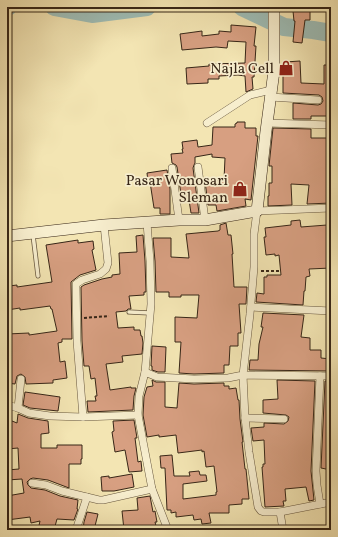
<svg xmlns="http://www.w3.org/2000/svg" width="338" height="537" viewBox="0 0 338 537" font-family="Vollkorn,serif">
  <rect width="100%" height="100%" fill="#f3e5b3"/>
  <filter id="stains"><feTurbulence type="fractalNoise" baseFrequency=".005" numOctaves="4"/><feColorMatrix values="0 0 0 0 .2 0 0 0 0 .09 0 0 0 0 .02 0 0 0 .5 -.17"/></filter>
  <radialGradient id="worn" r=".72"><stop offset=".6" stop-color="#630" stop-opacity="0"/><stop offset="1" stop-color="#630" stop-opacity=".3"/></radialGradient>
  <g fill="none" stroke-linecap="round" stroke-linejoin="round">
    <!-- river -->
    <g stroke="#9ebdb6" stroke-width="18">
      <polyline points="7,7 8,7"/>
      <polyline points="54,7 92,14 147,7"/>
      <polyline points="242,7 284,27 313,30 331,33"/>
    </g>
  </g>
  <!-- building -->
  <g fill="#d79f81" stroke="#372617">
    <polygon points="294,7 308,7 308,10 310,10 310,20 305,20 302,43 293,42 295,21 294,21 293,11 294,11"/>
    <polygon points="231,25 256,27 254,46 256,46 254,77 252,77 253,89 246,92 245,76 238,75 219,76 219,79 208,79 208,83 187,84 186,68 209,66 209,64 245,63 246,42 228,41 227,48 216,47 182,50 180,34 202,31 202,36 219,34 219,31 231,32"/>
    <polygon points="300,61 301,83 324,84 324,65 331,65 331,116 311,116 311,119 293,119 293,103 318,105 321,104 323,101 322,97 319,95 283,93 283,74 285,74 285,62"/>
    <polygon points="237,122 245,122 245,128 256,128 256,136 258,136 251,200 245,199 246,206 217,211 216,205 208,205 205,181 224,180 225,158 212,157 212,154 195,157 195,163 194,165 193,168 199,213 191,213 189,200 182,201 177,167 176,165 172,163 171,154 183,153 182,149 183,149 182,142 197,140 198,147 212,145 213,127 235,127 235,124 237,123"/>
    <polygon points="273,128 311,129 311,138 331,138 331,203 307,204 309,185 291,184 292,205 268,206 268,196 269,196 269,183 272,183 272,166 269,166"/>
    <polygon points="167,170 170,189 170,214 160,214 160,208 154,208 150,182 148,182 147,173"/>
    <polygon points="300,220 301,227 327,225 328,236 331,236 331,268 309,269 310,276 306,277 305,291 304,291 303,305 256,302 257,293 264,294 264,277 267,277 267,275 281,275 279,255 275,256 275,254 266,255 264,237 266,237 265,228 291,225 291,221"/>
    <polygon points="226,223 228,235 231,235 233,254 232,254 234,287 247,287 246,304 239,304 241,333 238,333 238,346 230,346 229,365 224,365 224,373 194,374 179,373 181,342 175,342 175,317 197,318 199,295 181,295 181,297 169,297 169,292 156,292 155,261 153,238 171,238 171,257 189,258 186,234 218,231 220,230 220,225"/>
    <polygon points="143,235 145,261 146,292 144,292 144,295 129,296 131,309 128,309 126,311 116,312 118,328 134,327 134,330 140,330 141,336 142,336 143,343 142,354 122,356 123,362 106,364 110,390 131,387 131,388 136,388 134,396 133,410 88,412 87,401 96,401 95,396 97,396 95,378 91,379 89,366 84,366 82,341 81,287 84,285 102,279 112,277 112,275 120,274 119,253 137,252 136,236"/>
    <polygon points="78,240 78,243 93,241 94,249 92,250 96,270 80,275 71,282 72,339 62,339 62,342 58,343 60,362 65,361 67,378 53,380 53,383 26,384 25,377 21,374 17,376 15,384 7,383 7,334 29,333 29,335 57,331 52,309 51,309 50,306 20,310 20,308 7,310 7,295 10,295 9,286 17,285 17,287 52,282 46,245"/>
    <polygon points="263,313 304,315 301,337 310,338 310,350 321,350 321,358 331,359 331,371 249,370 250,360 258,360 259,344 263,327 261,327"/>
    <polygon points="152,346 166,347 165,372 158,372 152,370 152,366 151,366"/>
    <polygon points="152,380 156,382 165,382 165,407 177,408 179,383 194,384 224,383 224,386 229,386 229,389 236,388 238,400 239,400 240,419 243,442 242,442 245,469 246,469 249,499 242,499 242,504 229,505 229,513 209,513 211,523 202,524 201,519 194,520 193,515 176,517 176,512 171,513 171,510 167,510 165,468 161,468 160,456 172,455 174,476 190,476 189,472 199,471 200,475 206,475 207,481 183,484 183,499 216,495 216,492 217,492 214,466 206,467 204,451 202,452 202,450 178,453 176,435 159,437 159,435 147,437 143,415 144,397 147,387 153,386"/>
    <polygon points="277,380 315,381 311,471 314,500 309,501 306,487 285,489 286,501 283,501 284,506 265,507 262,467 263,467 263,464 265,464 264,440 253,441 251,428 264,427 264,423 284,424 288,421 289,417 286,415 263,413 263,400 278,399"/>
    <polygon points="325,381 331,381 331,470 321,468"/>
    <polygon points="25,392 60,397 58,411 30,408 23,405"/>
    <polygon points="18,414 28,418 48,421 49,433 41,434 41,448 57,448 57,445 82,445 82,459 81,459 81,464 69,464 69,488 48,480 33,478 30,479 27,482 28,485 31,488 45,490 60,496 78,500 77,509 78,509 74,520 57,519 54,530 38,530 40,521 31,523 30,517 7,520 7,496 24,493 22,479 7,480 7,470 19,469 18,448 7,449 7,419 17,423"/>
    <polygon points="134,420 137,438 135,438 138,462 141,461 142,471 129,472 125,450 115,452 112,432 114,431 113,421"/>
    <polygon points="132,474 134,487 114,491 102,491 101,477 109,476 109,478"/>
    <polygon points="150,496 153,512 155,511 157,522 155,522 157,530 124,530 122,511 138,510 137,498"/>
    <polygon points="87,512 98,514 94,530 83,530 84,522"/>
  </g>
  <g fill="none" stroke-linecap="round" stroke-linejoin="round">
    <!-- lane casing -->
    <g stroke="#66563e" stroke-width="5">
      <g id="lane">
        <polyline points="33,235 38,276"/>
        <polyline points="129,312 150,313"/>
      </g>
    </g>
    <!-- street casing -->
    <g stroke="#66563e" stroke-width="8">
      <g id="street">
        <polyline points="270,97 318,100"/>
        <polyline points="207,123 250,95 271,90"/>
        <polyline points="267,123 331,125"/>
        <polyline points="198,167 205,220"/>
        <polyline points="172,168 179,220"/>
        <polyline points="251,307 331,311"/>
        <polyline points="145,372 151,304 150,261 147,223"/>
        <polyline points="331,376 243,375 245,418 249,452 258,507 261,511 264,512 280,512 331,502"/>
        <polyline points="7,405 18,408 29,413 50,416 83,417 138,415"/>
        <polyline points="18,408 21,379"/>
        <polyline points="83,417 77,341 76,284 82,280 100,274 106,269 108,263 104,225"/>
        <polyline points="245,418 284,419"/>
        <polyline points="32,483 46,485 62,491 99,500 103,500 152,489"/>
        <polyline points="320,504 317,485 316,471 320,376"/>
        <polyline points="280,512 283,530"/>
        <polyline points="76,530 87,497"/>
        <polyline points="168,530 152,489 138,415 139,396 145,372 157,377 194,379 228,378 243,375 250,314 254,267 254,234 257,211 331,208"/>
      </g>
    </g>
    <!-- secondary casing -->
    <g stroke="#372617" stroke-width="12">
      <polyline id="secondary" points="7,236 104,225 179,220 205,220 257,211 266,131 274,71 274,7"/>
    </g>
    <!-- path -->
    <g stroke="#372617" stroke-width="2" stroke-dasharray="3 2" stroke-linecap="butt">
      <polyline points="261,271 279,271"/>
      <polyline points="84,318 109,316"/>
    </g>
    <!-- lane -->
    <use href="#lane" stroke="#f7eece" stroke-width="3.5"/>
    <!-- street -->
    <use href="#street" stroke="#f7eece" stroke-width="7"/>
    <!-- secondary -->
    <use href="#secondary" stroke="#f7eece" stroke-width="11"/>
  </g>
  <!-- icons -->
  <defs>
    <g id="shop-bare" transform="scale(1.2)"><path d="M-5-2.5h2.3a2.7 3.5 0 0 1 5.4 0H5L5.5 6h-11ZM-1.5-2.5h3a1.5 2.3 0 0 0-3 0Z" fill="#8f2418" stroke="#f7eece" stroke-width="2.5" paint-order="stroke"/></g>
  </defs>
  <g fill-rule="evenodd">
    <use href="#shop-bare" x="286" y="68"/>
    <use href="#shop-bare" x="240" y="189"/>
  </g>
  <g text-anchor="middle" stroke-width="3.5" stroke-linejoin="round" paint-order="stroke">
    <!-- poi labels -->
    <g font-size="15" fill="#372617" stroke="#f7eece" text-anchor="end">
      <text x="274" y="73">Najla Cell</text>
      <text x="228" y="185">Pasar Wonosari<tspan x="228" dy="17">Sleman</tspan></text>
    </g>
  </g>
  <!-- margin -->
  <rect width="338" height="537" fill="none" stroke="#f3e5b3" stroke-width="24"/>
  <rect x="8" y="8" width="322" height="521" fill="none" stroke="#372617" stroke-width="2"/>
  <rect x="12" y="12" width="314" height="513" fill="none" stroke="#372617"/>
  <rect width="100%" height="100%" filter="url(#stains)"/>
  <rect width="100%" height="100%" fill="url(#worn)"/>
</svg>
